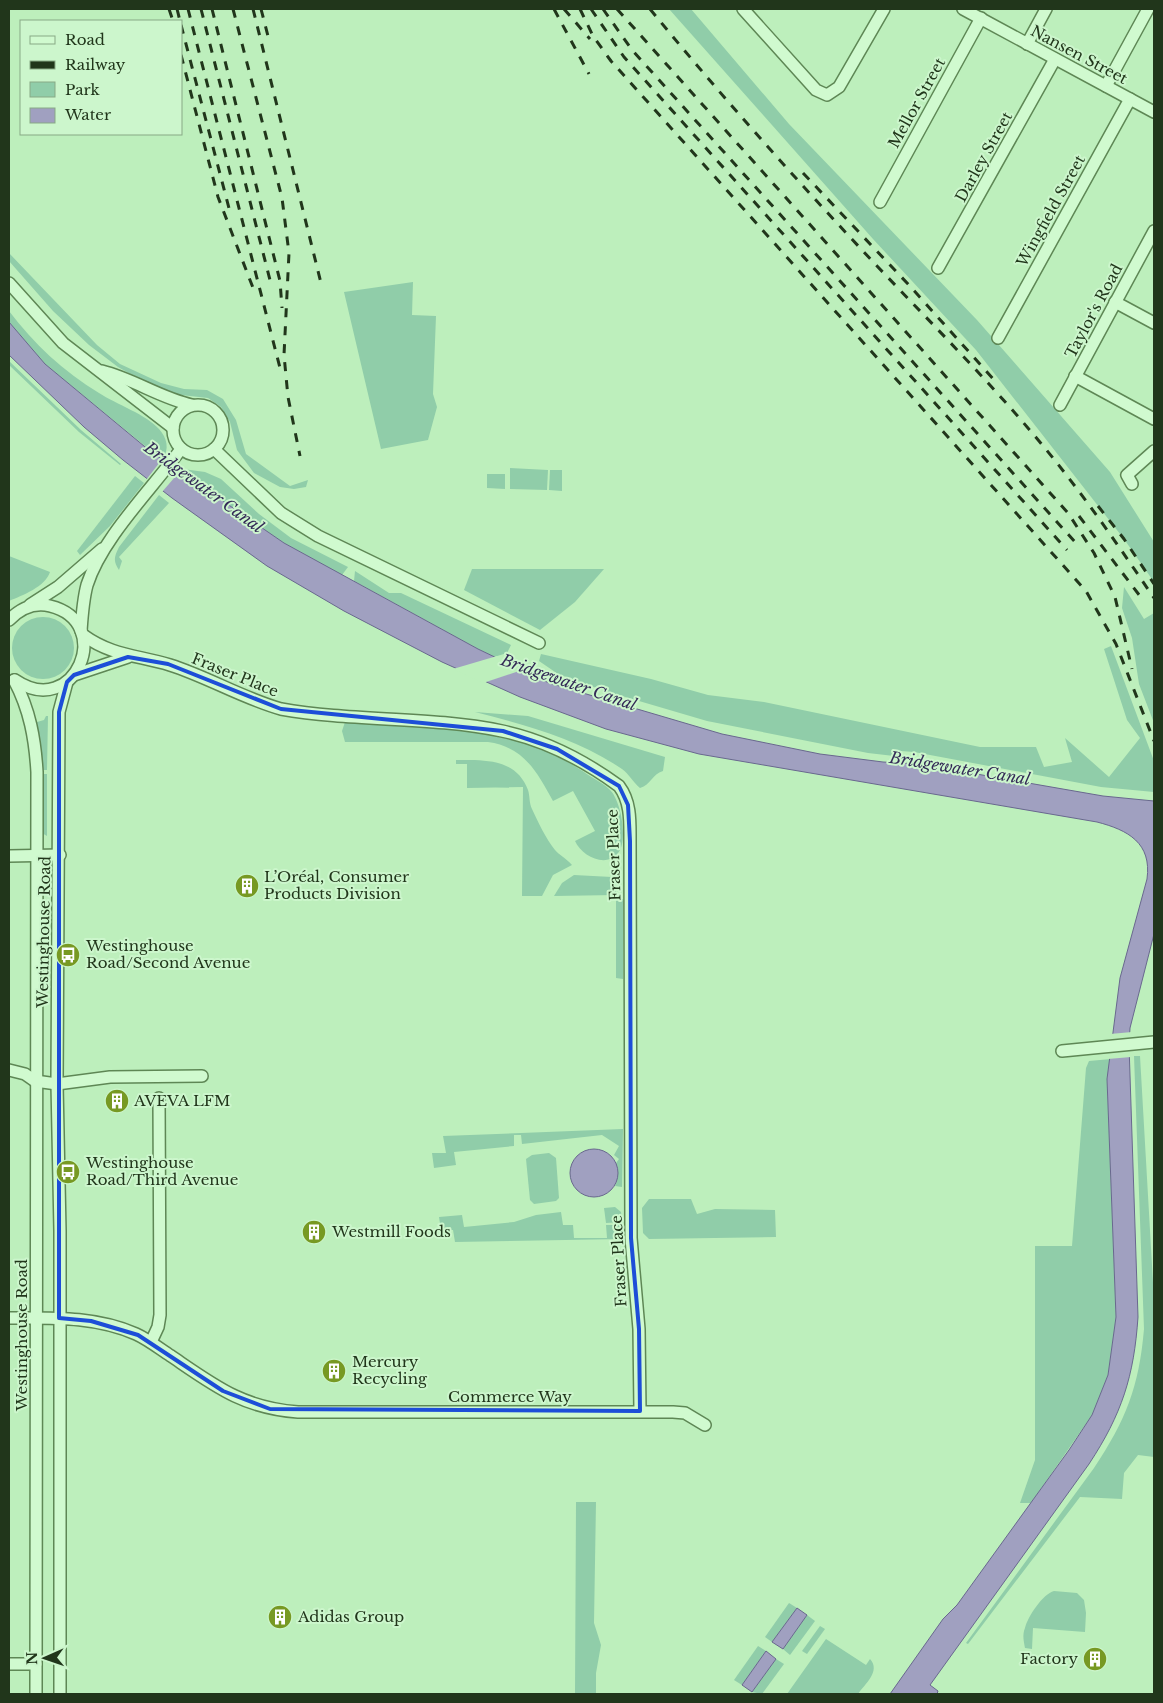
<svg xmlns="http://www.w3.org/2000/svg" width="1163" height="1703" viewBox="0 0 1163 1703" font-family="'Libre Baskerville',serif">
  <rect width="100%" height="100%" fill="#bdefbc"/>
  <!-- green -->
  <g fill="#90cda9">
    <polygon points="669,9 691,9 789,124 977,320 1110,472 1154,542 1154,582 1124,539 976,350 873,239"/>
    <polygon points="9,253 97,345 120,364 161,383 184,389 207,390 223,399 236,420 246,454 290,486 308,480 306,487 294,489 280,487 254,473 237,450 230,422 221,407 208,398 172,394 148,384 118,367 89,345 53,311 9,261"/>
    <polygon points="413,282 412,315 436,316 433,394 437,407 428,440 381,449 344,292"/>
    <path d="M9,311C33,343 64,372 99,393C116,404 147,415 159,429C167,438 170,449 162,460L45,364L9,322Z"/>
    <polygon points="9,361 81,430 121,464 120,465 79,432 9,365"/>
    <polygon points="510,468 548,470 547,490 510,489"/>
    <polygon points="183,469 205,472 221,479 259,514 291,538 348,567 342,575 284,543 179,472"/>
    <polygon points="550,470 562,470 562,491 549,490"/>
    <polygon points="487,474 505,474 505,489 487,488"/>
    <polygon points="135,476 144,483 110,526 80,555 77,551"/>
    <path d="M159,495L169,503L119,557L122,561L119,570C113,561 114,557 119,547Z"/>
    <path d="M9,556L50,572C45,587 23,595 9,601Z"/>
    <polygon points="472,569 604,569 575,602 540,630 464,590"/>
    <polygon points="355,571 389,593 401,593 511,645 507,653 494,657 478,649 354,581"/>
    <polygon points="1124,587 1144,619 1154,613 1154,723 1139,684 1132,638 1122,608"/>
    <circle cx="43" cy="648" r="31"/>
    <polygon points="1111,646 1154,761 1154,792 1101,787 914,752 901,751 894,756 868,753 707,721 605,691 558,674 539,661 541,654 651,679 708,695 764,702 980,747 1036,747 1044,767 1072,762 1065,738 1109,777 1140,738 1127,720 1104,649"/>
    <path d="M475,712L528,716L665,757L663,771C652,774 651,785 640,788C633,782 629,774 622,769C578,739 526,725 475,712Z"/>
    <polygon points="46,716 48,716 47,770 42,770 37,722 44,720"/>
    <path d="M345,722C406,727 484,725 541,748C556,754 570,763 584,772C592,778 602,782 609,789C621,799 627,837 620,850C609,870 582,857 575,841L595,831L573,791L553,801C537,772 524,747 488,742H345L342,731Z"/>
    <path d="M456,760C484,760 516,758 528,790C530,796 529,803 532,809C538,822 546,839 555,850C559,855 566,858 572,865L553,875L542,896H522L523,787L467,788V764H456Z"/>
    <polygon points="42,774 47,774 47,836 42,833"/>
    <polygon points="574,875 612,877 615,879 616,895 554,896 562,883"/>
    <polygon points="616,899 623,899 623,979 616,978"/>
    <path d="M1134,1056H1140L1154,1300V1457L1138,1455L1124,1473L1122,1499L1080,1497L968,1644L966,1643L1094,1468C1126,1420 1139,1387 1144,1329Z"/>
    <polygon points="1111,1059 1107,1079 1116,1317 1108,1375 1092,1415 1031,1503 1020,1503 1035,1460 1035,1246 1072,1246 1086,1068 1089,1061"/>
    <polygon points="623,1129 622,1187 615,1186 617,1181 616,1163 619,1159 614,1155 619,1146 602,1135 522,1144 521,1135 514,1135 514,1146 454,1152 456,1165 434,1168 432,1153 446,1153 443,1136"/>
    <polygon points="549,1153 556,1158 559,1198 556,1201 534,1204 530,1200 526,1159 532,1155"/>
    <polygon points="649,1199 691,1199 697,1214 715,1209 775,1210 776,1237 649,1239 643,1233 642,1208"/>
    <polygon points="615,1207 621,1212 622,1222 606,1223 604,1208"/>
    <polygon points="561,1212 563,1225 573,1225 574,1238 607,1238 606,1225 623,1225 623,1239 455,1242 453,1230 441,1230 439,1217 462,1215 464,1227 514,1222 536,1215"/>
    <polygon points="576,1502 596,1502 594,1623 601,1645 596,1673 596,1694 575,1694"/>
    <path d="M1054,1591L1077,1593L1084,1600L1086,1613L1085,1632L1033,1628L1032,1649L1025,1648C1024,1642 1022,1635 1025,1628C1028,1616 1043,1594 1054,1591Z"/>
    <polygon points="789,1603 797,1608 772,1642 765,1637"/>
    <polygon points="807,1615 815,1621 790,1655 783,1649"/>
    <polygon points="820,1626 825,1629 807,1654 802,1651"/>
    <path d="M826,1639L866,1665L870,1659C881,1671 865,1684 858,1694H787Z"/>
    <polygon points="758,1646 766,1651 742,1685 734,1680"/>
    <polygon points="776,1659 784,1664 762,1694 752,1692"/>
  </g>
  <!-- water -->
  <g fill="#a0a0c0" stroke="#69688e">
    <path d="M9,322L45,364L150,451L284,543L478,649L549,683L722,734L820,754L883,762L919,764L1103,796L1154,801V934L1130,1028L1129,1045L1138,1317C1134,1376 1122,1414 1089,1464L930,1685L938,1691L937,1694H890L943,1619L957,1605L1069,1450L1092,1415L1108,1375L1116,1317L1107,1079L1120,978L1147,879C1152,843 1128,830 1097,822L699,754L606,729L520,697L442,662L344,611L267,566L172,498L123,460L84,427L9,355Z"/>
    <circle cx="594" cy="1173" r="24"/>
    <polygon points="797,1608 807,1615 783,1649 772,1642"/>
    <polygon points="766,1651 776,1659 752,1692 742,1685"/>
  </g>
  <!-- pier -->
  <g fill="#bdefbc">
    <polygon points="163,458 181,470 162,492 146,480"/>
    <polygon points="497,656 525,669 483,683 453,669"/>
    <polygon points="1132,1032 1131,1057 1108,1059 1110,1034"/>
  </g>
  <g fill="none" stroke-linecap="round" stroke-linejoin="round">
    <!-- minor casing -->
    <g stroke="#5e8755" stroke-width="14">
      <g id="minor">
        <polyline points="743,9 816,90 827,95 839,87 884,9"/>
        <polyline points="963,9 1154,112"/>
        <polyline points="1027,44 1046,9"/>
        <polyline points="1106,86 1148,9"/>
        <polyline points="880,202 981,18"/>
        <polyline points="938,268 1055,59"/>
        <polyline points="9,283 63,343 173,428"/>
        <polyline points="1115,302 1154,323"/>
        <polyline points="998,338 1130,99"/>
        <path d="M102,371C134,379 160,398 192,405"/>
        <polyline points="1075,376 1154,419"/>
        <circle cx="198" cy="430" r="25"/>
        <polyline points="1060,405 1154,231"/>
        <polyline points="214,449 281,513 318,536 539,643"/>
        <polyline points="1132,484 1127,475 1154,451"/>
        <polyline points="30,605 58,587 102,549"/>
        <path d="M9,620C20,609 34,602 50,606C116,622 75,721 15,680"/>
        <path d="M81,631C82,616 83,600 87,585C102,538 152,489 181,449"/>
        <path d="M83,635C112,656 137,655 170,665C208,677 242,698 281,709C354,722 430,716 502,731C544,740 585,761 619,786C631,802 630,821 630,841L631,1238L639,1329L640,1411"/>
        <polyline points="74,675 128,657"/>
        <path d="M14,680C30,710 35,739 37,772L36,1694"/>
        <polyline points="9,856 60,855"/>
        <polyline points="1062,1051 1154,1042"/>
        <polyline points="9,1070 25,1074 35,1081 57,1084 110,1077 202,1076"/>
        <path d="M9,1318C52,1318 95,1316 136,1334C149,1340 160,1349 171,1356C215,1386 243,1408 298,1412H673L685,1413L705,1425"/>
        <polyline points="151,1342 158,1327 160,1315 159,1098"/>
        <polyline points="9,1664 36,1664"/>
        <polyline points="60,1694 60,1231 57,1084 59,712 67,682"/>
      </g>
    </g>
    <!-- minor -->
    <use href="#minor" stroke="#d0facf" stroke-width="11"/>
    <!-- rail -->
    <g stroke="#21361b" stroke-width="3" stroke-dasharray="9 9" stroke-linecap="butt">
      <polyline points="169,9 173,21"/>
      <polyline points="177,9 180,21"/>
      <polyline points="188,9 280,368"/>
      <polyline points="201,9 272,288"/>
      <polyline points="212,9 280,281 282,308"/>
      <polyline points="233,9 282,198 289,253 284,355 288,397 300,456"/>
      <polyline points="253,9 321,283"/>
      <polyline points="261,9 269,40"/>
      <polyline points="554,9 589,74"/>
      <polyline points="564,9 590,39"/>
      <polyline points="580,9 593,36 611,61 1086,591 1116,644 1154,741"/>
      <polyline points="591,9 624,57 651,87 1067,550"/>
      <polyline points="603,9 632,50 669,91 1075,542"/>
      <polyline points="617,9 1068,513 1094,553 1115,597 1132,669"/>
      <path d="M650,9C722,97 799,183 877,266C932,324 988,380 1039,441C1081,491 1118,545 1154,598"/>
      <polyline points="181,25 230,212"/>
      <polyline points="181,55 218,197 255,293"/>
      <polyline points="803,173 908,284 996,382"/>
      <polyline points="1098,506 1124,539 1154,584"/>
      <polyline points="1079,516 1143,600"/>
    </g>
  </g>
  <!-- marked area -->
  <path fill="none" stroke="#1d4ed8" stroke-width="4" stroke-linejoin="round" d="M128,657L168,664L281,709L503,731L557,749L619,786L628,805L630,841L631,1238L639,1329L640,1411L270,1409L223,1391L138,1335L91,1321L59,1318V712L67,682L74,675Z"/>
  <!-- icons -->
  <defs>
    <g id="building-disc" transform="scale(1.25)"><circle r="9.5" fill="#779923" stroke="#ccf6cc"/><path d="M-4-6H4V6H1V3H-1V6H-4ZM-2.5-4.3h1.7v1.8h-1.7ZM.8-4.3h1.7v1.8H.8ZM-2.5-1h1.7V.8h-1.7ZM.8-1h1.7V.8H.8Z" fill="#fff"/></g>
    <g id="bus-disc" transform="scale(1.25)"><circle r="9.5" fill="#779923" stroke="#ccf6cc"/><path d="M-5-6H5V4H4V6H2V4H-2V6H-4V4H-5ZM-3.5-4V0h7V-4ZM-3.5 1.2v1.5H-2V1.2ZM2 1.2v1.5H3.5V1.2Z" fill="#fff"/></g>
  </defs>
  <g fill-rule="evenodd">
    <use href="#building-disc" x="247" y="886"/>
    <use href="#bus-disc" x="68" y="955"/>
    <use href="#building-disc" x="117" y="1101"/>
    <use href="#bus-disc" x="68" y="1172"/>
    <use href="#building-disc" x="314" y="1232"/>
    <use href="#building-disc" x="334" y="1371"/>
    <use href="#building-disc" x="280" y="1617"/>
    <use href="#building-disc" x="1095" y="1659"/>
  </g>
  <g text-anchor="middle" stroke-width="4" stroke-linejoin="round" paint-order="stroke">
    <!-- street labels -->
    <g font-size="15" fill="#21361b" stroke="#ccf6cc">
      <text transform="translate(1079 55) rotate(28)" y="5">Nansen Street</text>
      <text transform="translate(917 103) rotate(-61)" y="5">Mellor Street</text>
      <text transform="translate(984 157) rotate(-61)" y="5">Darley Street</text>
      <text transform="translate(1051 211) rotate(-61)" y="5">Wingfield Street</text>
      <text transform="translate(1094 311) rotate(-62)" y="5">Taylor's Road</text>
      <text transform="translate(235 675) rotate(22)" y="5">Fraser Place</text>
      <text transform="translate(614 855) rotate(-92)" y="5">Fraser Place</text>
      <text transform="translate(44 932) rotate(-89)" y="5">Westinghouse Road</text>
      <text transform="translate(619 1261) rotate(-93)" y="5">Fraser Place</text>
      <text transform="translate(22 1335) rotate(-90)" y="5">Westinghouse Road</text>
      <text x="510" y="1402">Commerce Way</text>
    </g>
    <!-- poi labels -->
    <g font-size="15" fill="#21361b" stroke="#ccf6cc" text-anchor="start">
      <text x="264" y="882">L’Oréal, Consumer<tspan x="264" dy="17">Products Division</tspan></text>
      <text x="86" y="951">Westinghouse<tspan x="86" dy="17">Road/Second Avenue</tspan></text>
      <text x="134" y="1106">AVEVA LFM</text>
      <text x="86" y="1168">Westinghouse<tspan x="86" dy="17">Road/Third Avenue</tspan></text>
      <text x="332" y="1237">Westmill Foods</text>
      <text x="352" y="1367">Mercury<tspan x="352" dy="17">Recycling</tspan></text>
      <text x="298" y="1622">Adidas Group</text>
      <text x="1078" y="1664" text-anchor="end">Factory</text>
    </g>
    <!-- water labels -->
    <g font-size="16" font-style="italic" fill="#332956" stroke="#ccf6cc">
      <text transform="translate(204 487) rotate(36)" y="6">Bridgewater Canal</text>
      <text transform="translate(569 682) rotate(19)" y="6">Bridgewater Canal</text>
      <text transform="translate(960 768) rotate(9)" y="6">Bridgewater Canal</text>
    </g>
  </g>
  <!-- border -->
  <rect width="1163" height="1703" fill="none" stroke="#21361b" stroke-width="20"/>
  <!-- legend -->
  <rect x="20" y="20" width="162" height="115" fill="#ccf6cc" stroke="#88a985"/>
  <rect x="30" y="36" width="25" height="8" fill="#d0facf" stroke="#88a985"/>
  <text x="65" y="45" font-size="15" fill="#21361b">Road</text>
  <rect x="30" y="61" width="25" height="8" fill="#21361b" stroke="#88a985"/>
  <text x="65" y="70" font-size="15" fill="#21361b">Railway</text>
  <rect x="30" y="82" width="25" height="15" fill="#90cda9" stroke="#88a985"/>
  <text x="65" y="95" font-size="15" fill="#21361b">Park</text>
  <rect x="30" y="108" width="25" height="15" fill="#a0a0c0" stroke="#88a985"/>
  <text x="65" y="120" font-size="15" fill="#21361b">Water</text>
  <!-- north arrow -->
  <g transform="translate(45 1658) rotate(268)" stroke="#ccf6cc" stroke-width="4" paint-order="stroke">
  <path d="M0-4L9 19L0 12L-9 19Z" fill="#21361b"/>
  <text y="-8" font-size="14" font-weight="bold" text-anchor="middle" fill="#21361b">N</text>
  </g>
</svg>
